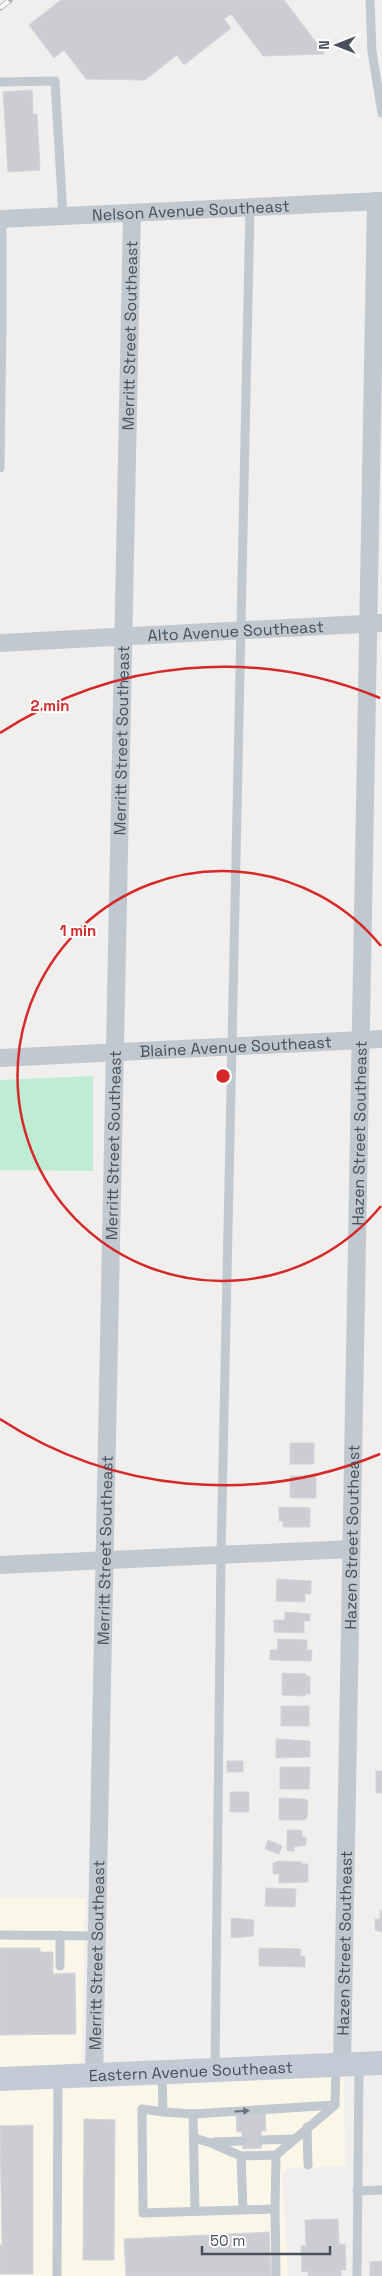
<svg xmlns="http://www.w3.org/2000/svg" width="382" height="2276" viewBox="0 0 382 2276" font-family="'Space Grotesk',sans-serif">
  <rect width="100%" height="100%" fill="#f1efee"/>
  <!-- commercial -->
  <polygon fill="#fbf7e8" points="0,1898 85,1898 81,2089 344,2077 345,2166 288,2168 282,2176 288,2276 0,2276"/>
  <!-- green -->
  <polygon fill="#bfedd4" points="93,1076 93,1171 0,1170 0,1080"/>
  <!-- building -->
  <g fill="#cccdd3" stroke="#d3d4da">
    <polygon points="61,0 284,0 325,54 263,56 231,14 224,19 231,28 184,65 177,55 145,80 86,79 64,50 54,58 29,25"/>
    <polygon points="32,90 33,114 37,114 40,170 8,172 3,92"/>
    <rect x="290" y="1443" width="24" height="21"/>
    <rect x="290" y="1476" width="26" height="22"/>
    <polygon points="279,1507 310,1508 310,1527 283,1527 283,1521 279,1521"/>
    <polygon points="277,1579 311,1581 311,1594 305,1594 305,1602 276,1601"/>
    <polygon points="285,1612 310,1614 310,1621 304,1621 304,1633 274,1632 274,1620 285,1620"/>
    <polygon points="278,1639 307,1640 307,1650 312,1650 311,1661 270,1660 270,1650 277,1650"/>
    <polygon points="282,1673 306,1674 306,1676 310,1676 310,1694 305,1694 305,1696 282,1695"/>
    <rect x="281" y="1706" width="28" height="20"/>
    <polygon points="276,1739 310,1741 310,1757 276,1758"/>
    <rect x="227" y="1761" width="16" height="11"/>
    <polygon points="280,1767 310,1767 309,1789 280,1789"/>
    <rect x="376" y="1771" width="6" height="22"/>
    <rect x="230" y="1792" width="19" height="20"/>
    <polygon points="279,1798 305,1799 308,1801 307,1818 304,1820 279,1820"/>
    <polygon points="287,1830 302,1830 302,1837 306,1837 306,1845 294,1847 294,1851 287,1851"/>
    <polygon points="268,1840 282,1846 279,1854 265,1849"/>
    <polygon points="279,1861 302,1862 302,1864 308,1864 308,1882 279,1883 279,1874 273,1874 273,1863"/>
    <polygon points="266,1888 296,1889 295,1907 265,1906"/>
    <polygon points="380,1910 382,1910 382,1932 375,1930 375,1919 380,1919"/>
    <polygon points="231,1918 254,1920 253,1936 231,1938"/>
    <polygon points="0,1948 40,1948 40,1952 53,1952 53,1974 75,1973 76,2034 0,2035"/>
    <polygon points="259,1948 301,1949 300,1956 305,1956 305,1967 259,1966"/>
    <polygon points="265,2112 266,2131 261,2131 262,2148 243,2149 242,2132 237,2132 236,2113"/>
    <polygon points="84,2119 115,2120 114,2260 83,2260"/>
    <polygon points="33,2125 33,2274 0,2274 0,2245 2,2245 0,2126"/>
    <polygon points="338,2219 339,2244 345,2244 346,2270 341,2270 341,2276 308,2276 308,2271 302,2272 301,2246 306,2246 305,2220"/>
    <polygon points="269,2232 271,2276 126,2276 124,2239"/>
    <polygon points="382,2261 382,2276 370,2276 370,2262"/>
  </g>
  <g fill="none" stroke-linecap="round" stroke-linejoin="round">
    <!-- service -->
    <g stroke="#c0c8d0" stroke-width="9">
      <polyline points="370,0 372,52 382,113"/>
      <polyline points="0,82 55,81 63,216"/>
      <polyline points="0,325 2,325 2,218"/>
      <polyline points="0,468 2,325"/>
      <polyline points="0,1935 97,1936"/>
      <polyline points="60,1935 60,1966"/>
      <polyline points="215,2069 221,1555 250,207"/>
      <polyline points="162,2073 163,2112 142,2109 143,2213 275,2209 276,2155"/>
      <polyline points="163,2112 193,2114 195,2211"/>
      <polyline points="193,2114 335,2105"/>
      <polyline points="307,2127 308,2165"/>
      <polyline points="194,2138 211,2143 241,2156 276,2155 335,2105 336,2066"/>
      <polyline points="262,2140 293,2139"/>
      <polyline points="214,2142 243,2141"/>
      <polyline points="241,2156 243,2210"/>
      <polyline points="357,2191 382,2190"/>
      <polyline points="275,2209 276,2276"/>
      <polyline points="57,2276 58,2077"/>
      <polyline points="357,2276 359,2064"/>
    </g>
    <!-- minor -->
    <g stroke="#c0c8d0" stroke-width="18">
      <path id="s1" d="M0,219L382,201"/>
      <path id="s2" d="M0,643L382,623"/>
      <path id="s3" d="M0,1058L382,1039"/>
      <polyline points="0,1565 351,1549"/>
      <path id="s4" d="M342,2065L376,201"/>
      <path id="s5" d="M94,2076L132,213"/>
    </g>
    <!-- secondary -->
    <path stroke="#c2cad6" stroke-width="24" id="s6" d="M0,2079L382,2063"/>
    <!-- rail casing -->
    <g stroke="#b1b3b9" stroke-width="5.5">
      <polyline id="rail" points="0,8 10,0"/>
    </g>
    <!-- rail -->
    <use href="#rail" stroke="#fff" stroke-width="4" stroke-dasharray="11" stroke-linecap="butt"/>
  </g>
  <!-- one-way arrows -->
  <defs><path id="oneway-solid" d="M-6-.8H1V-3.2L6.5 0L1 3.2V.8H-6Z" transform="scale(1.25)"/></defs>
  <use fill="#6b747e" href="#oneway-solid" transform="translate(242 2111) rotate(-4)"/>
  <!-- distance rings -->
  <g fill="none" stroke="#d62828" stroke-width="2.5">
    <path d="M381 1206A205 205 0 1 1 381 946"/>
    <path d="M380 1454A409 409 0 0 1 0 1419M0 733A409 409 0 0 1 380 698"/>
  </g>
  <g text-anchor="middle" stroke-width="4" stroke-linejoin="round" paint-order="stroke">
    <!-- street labels -->
    <g font-size="16" fill="#47505b" stroke="#fff">
      <text dy="6" stroke="none"><textPath href="#s1" startOffset="191">Nelson Avenue Southeast</textPath></text>
      <text dy="6" stroke="none"><textPath href="#s5" startOffset="1741">Merritt Street Southeast</textPath></text>
      <text dy="6" stroke="none"><textPath href="#s2" startOffset="236">Alto Avenue Southeast</textPath></text>
      <text dy="6" stroke="none"><textPath href="#s5" startOffset="1336">Merritt Street Southeast</textPath></text>
      <text dy="6" stroke="none"><textPath href="#s3" startOffset="236">Blaine Avenue Southeast</textPath></text>
      <text dy="6" stroke="none"><textPath href="#s4" startOffset="932">Hazen Street Southeast</textPath></text>
      <text dy="6" stroke="none"><textPath href="#s5" startOffset="931">Merritt Street Southeast</textPath></text>
      <text dy="6" stroke="none"><textPath href="#s4" startOffset="528">Hazen Street Southeast</textPath></text>
      <text dy="6" stroke="none"><textPath href="#s5" startOffset="526">Merritt Street Southeast</textPath></text>
      <text dy="6" stroke="none"><textPath href="#s4" startOffset="122">Hazen Street Southeast</textPath></text>
      <text dy="6" stroke="none"><textPath href="#s5" startOffset="121">Merritt Street Southeast</textPath></text>
      <text dy="6" stroke="none"><textPath href="#s6" startOffset="191">Eastern Avenue Southeast</textPath></text>
    </g>
  </g>
  <circle cx="223" cy="1076" r="8" fill="#d62828" stroke="#fff" stroke-width="2.5"/>
  <g font-size="15" text-anchor="middle" font-weight="bold" fill="#d62828" stroke="#fff" stroke-width="4" stroke-linejoin="round" paint-order="stroke">
    <text x="50" y="711">2 min</text>
    <text x="78" y="936">1 min</text>
  </g>
  <!-- north arrow -->
  <g transform="translate(337 45) rotate(270)" stroke="#ffffff" stroke-width="4" paint-order="stroke">
  <path d="M0-4L9 19L0 12L-9 19Z" fill="#47505b"/>
  <text y="-8" font-size="14" font-weight="bold" text-anchor="middle" fill="#47505b">N</text>
  </g>
  <!-- scale -->
  <path d="M202 2246v8h128v-8" fill="none" stroke="#47505b" stroke-width="2.5"/>
  <text x="210" y="2246" font-size="15" fill="#47505b" stroke="#ffffff" stroke-width="4" paint-order="stroke">50 m</text>
</svg>
